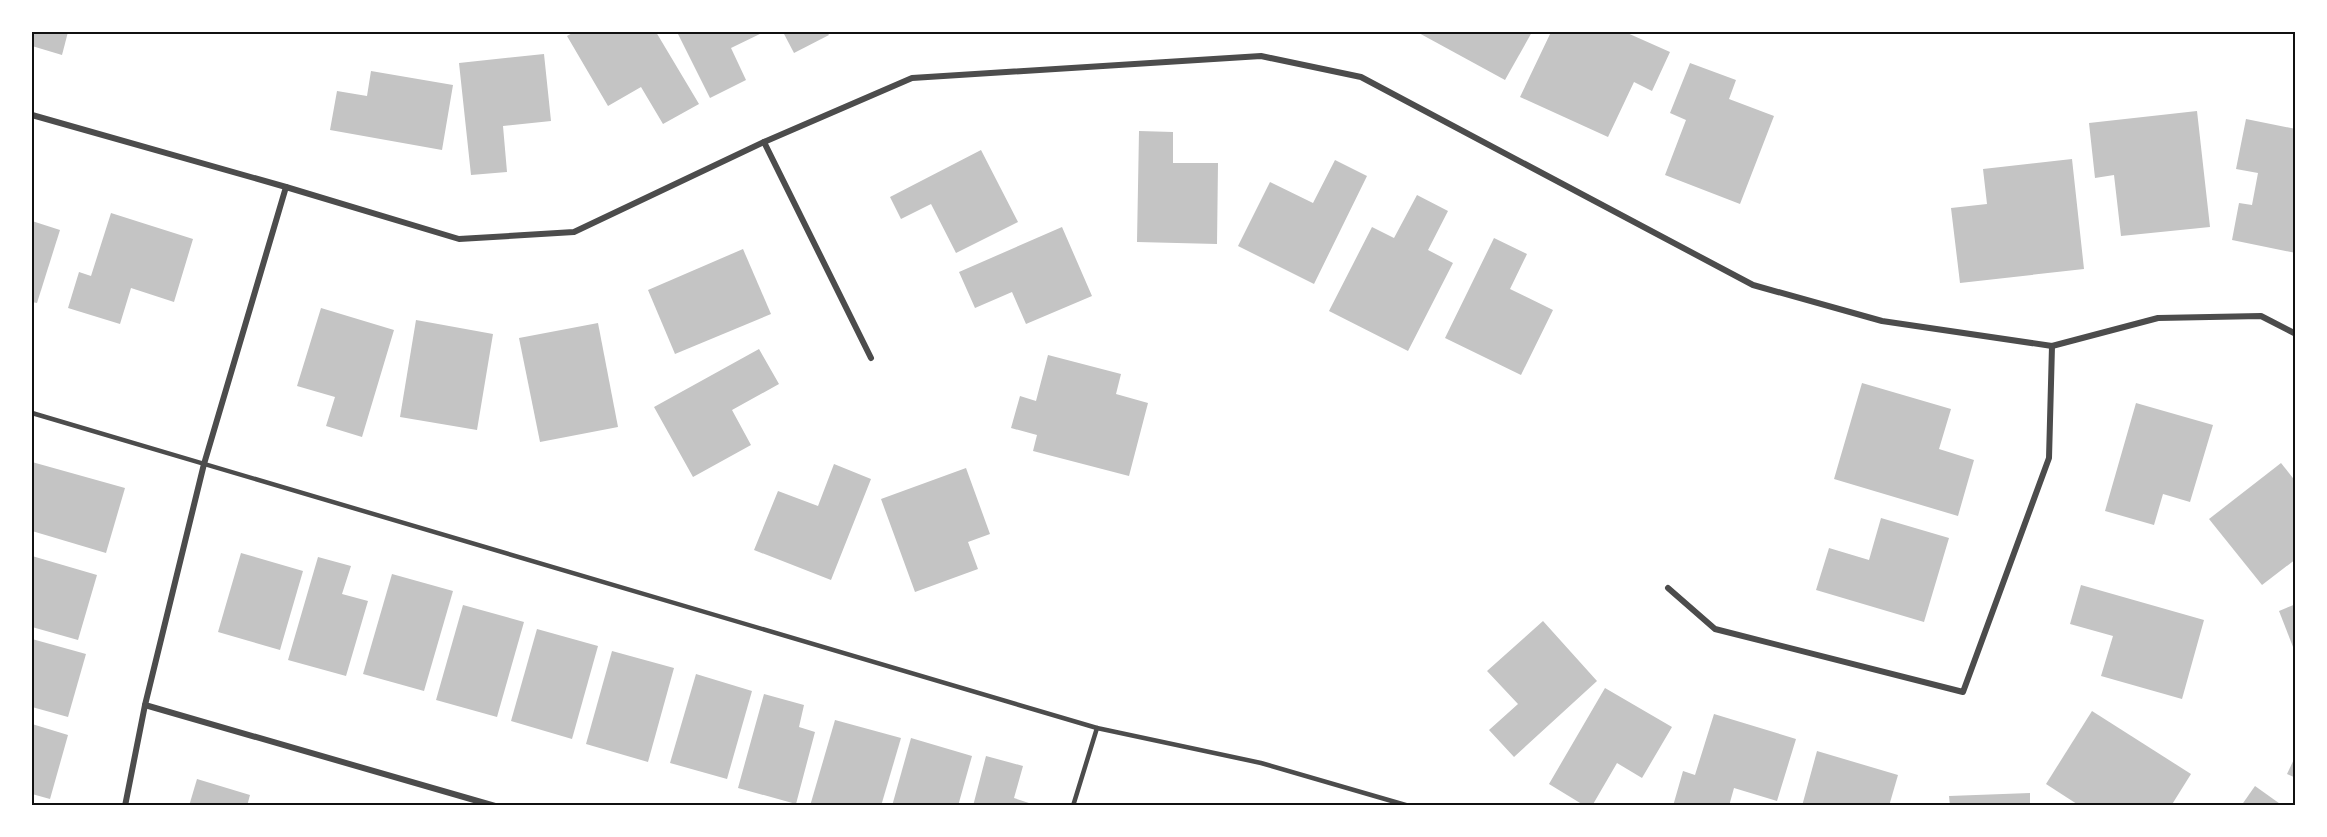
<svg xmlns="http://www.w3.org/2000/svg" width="2327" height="837" viewBox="0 0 2327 837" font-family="Rubik,sans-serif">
  <rect width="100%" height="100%" fill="#fff"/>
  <!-- building -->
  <g fill="#c4c4c4">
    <polygon points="32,32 68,32 62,55 32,46"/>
    <polygon points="574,32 656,32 699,104 663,124 641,87 608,106 567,36"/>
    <polygon points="677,32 764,32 731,48 746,80 710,98"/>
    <polygon points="783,32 827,32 829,35 794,53"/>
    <polygon points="1417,32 1532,32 1505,80"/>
    <polygon points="1551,32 1625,32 1670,52 1652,91 1634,82 1608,137 1520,97"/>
    <polygon points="544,54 551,121 503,126 507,172 471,175 459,63"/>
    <polygon points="1690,63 1736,80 1729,99 1774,116 1740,204 1665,175 1686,120 1670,113"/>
    <polygon points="371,71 453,85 442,150 330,130 337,91 367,96"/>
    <polygon points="2197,111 2210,227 2121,236 2114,175 2095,178 2089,123"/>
    <polygon points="2246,119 2296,129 2296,253 2232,240 2239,203 2252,205 2258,173 2236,169"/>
    <polygon points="1139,131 1173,132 1173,163 1218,163 1217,244 1137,242"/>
    <polygon points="981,150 1018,222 956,253 931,204 901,219 890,197"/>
    <polygon points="2072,159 2084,269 1960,283 1951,208 1987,204 1983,169"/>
    <polygon points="1335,160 1367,176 1314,284 1238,246 1270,182 1313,203"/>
    <polygon points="1417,195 1448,211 1428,250 1453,263 1408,351 1329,311 1372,227 1394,238"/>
    <polygon points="111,213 193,239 174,302 131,288 120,324 68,308 79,272 91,276"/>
    <polygon points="32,221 60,230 37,303 32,302"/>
    <polygon points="1062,227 1092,296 1026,324 1012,292 975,308 959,272"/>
    <polygon points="1494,238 1527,254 1510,289 1553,310 1521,375 1445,338"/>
    <polygon points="743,249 771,314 675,354 648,290"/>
    <polygon points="321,308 394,330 362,437 326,426 335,397 297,386"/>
    <polygon points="416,320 493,334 477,430 400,417"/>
    <polygon points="598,323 618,427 540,442 519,338"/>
    <polygon points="759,349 779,384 732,410 751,445 693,477 654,407"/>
    <polygon points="1048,355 1121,374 1116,394 1148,403 1129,476 1033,451 1037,435 1011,428 1020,396 1036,401"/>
    <polygon points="1862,383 1951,409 1939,449 1974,460 1958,516 1834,479"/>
    <polygon points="2136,403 2213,425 2190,502 2163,494 2154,525 2105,511"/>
    <polygon points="32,462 125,488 106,553 32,531"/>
    <polygon points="2281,463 2296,482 2296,559 2262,585 2209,519"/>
    <polygon points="834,464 871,479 831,580 754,550 778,491 818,506"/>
    <polygon points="966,468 990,534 968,542 978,569 915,592 881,499"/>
    <polygon points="1881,518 1949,538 1924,622 1816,590 1829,548 1869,560"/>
    <polygon points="241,553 303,571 280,650 218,632"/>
    <polygon points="32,556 97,575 78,640 32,627"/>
    <polygon points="318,557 351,566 342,594 368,601 346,676 288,660"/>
    <polygon points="392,574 453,591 424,691 363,674"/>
    <polygon points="2081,585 2204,620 2182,699 2101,676 2113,636 2070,624"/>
    <polygon points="2296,604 2296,652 2295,652 2279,611"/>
    <polygon points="463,605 524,622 497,717 436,700"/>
    <polygon points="1543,621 1597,681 1514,757 1489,730 1518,704 1487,671"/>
    <polygon points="537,629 598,646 572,739 511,721"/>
    <polygon points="32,639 86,654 68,717 32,707"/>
    <polygon points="612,651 674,668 648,762 586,744"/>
    <polygon points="696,674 752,691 727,779 670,763"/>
    <polygon points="1605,688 1672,727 1642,778 1617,763 1592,806 1585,806 1549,784"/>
    <polygon points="764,694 804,705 799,727 815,732 796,804 738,788"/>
    <polygon points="2092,711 2191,774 2171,806 2080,806 2046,784"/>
    <polygon points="1714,714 1796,739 1777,801 1734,788 1729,806 1673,806 1683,771 1695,775"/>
    <polygon points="835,720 901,738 881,806 810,806"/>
    <polygon points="32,724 68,735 50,799 32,794"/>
    <polygon points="911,738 972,756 958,806 892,806"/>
    <polygon points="1817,751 1898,775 1889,806 1802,806"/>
    <polygon points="2296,755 2296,778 2287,774"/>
    <polygon points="986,756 1023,766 1014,798 1038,806 973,806"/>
    <polygon points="197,779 250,795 247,806 189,806"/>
    <polygon points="2255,786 2283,806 2241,806"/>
    <polygon points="2030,793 2030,806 1950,806 1949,796"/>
  </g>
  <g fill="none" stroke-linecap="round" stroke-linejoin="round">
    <!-- service -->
    <g stroke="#4c4c4c" stroke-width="4.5">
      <polyline points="32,413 1097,728"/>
      <polyline points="1073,806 1097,728 1261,763 1409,806"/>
    </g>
    <!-- minor -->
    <g stroke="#4c4c4c" stroke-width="6">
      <polyline points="32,115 286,187 459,239 574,232 764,142 912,78 1261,56 1361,77 1753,285 1882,321 2052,346 2158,318 2261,316 2296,334"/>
      <polyline points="764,142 871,358"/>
      <polyline points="1668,588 1715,629 1963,692 2049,458 2052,346"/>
      <polyline points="145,705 495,806"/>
      <polyline points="125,806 145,705 204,464 286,187"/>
    </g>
  </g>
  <!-- border -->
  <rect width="2327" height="837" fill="none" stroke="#ffffff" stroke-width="66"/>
  <rect x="33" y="33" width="2261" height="771" fill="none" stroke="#111" stroke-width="2"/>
</svg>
